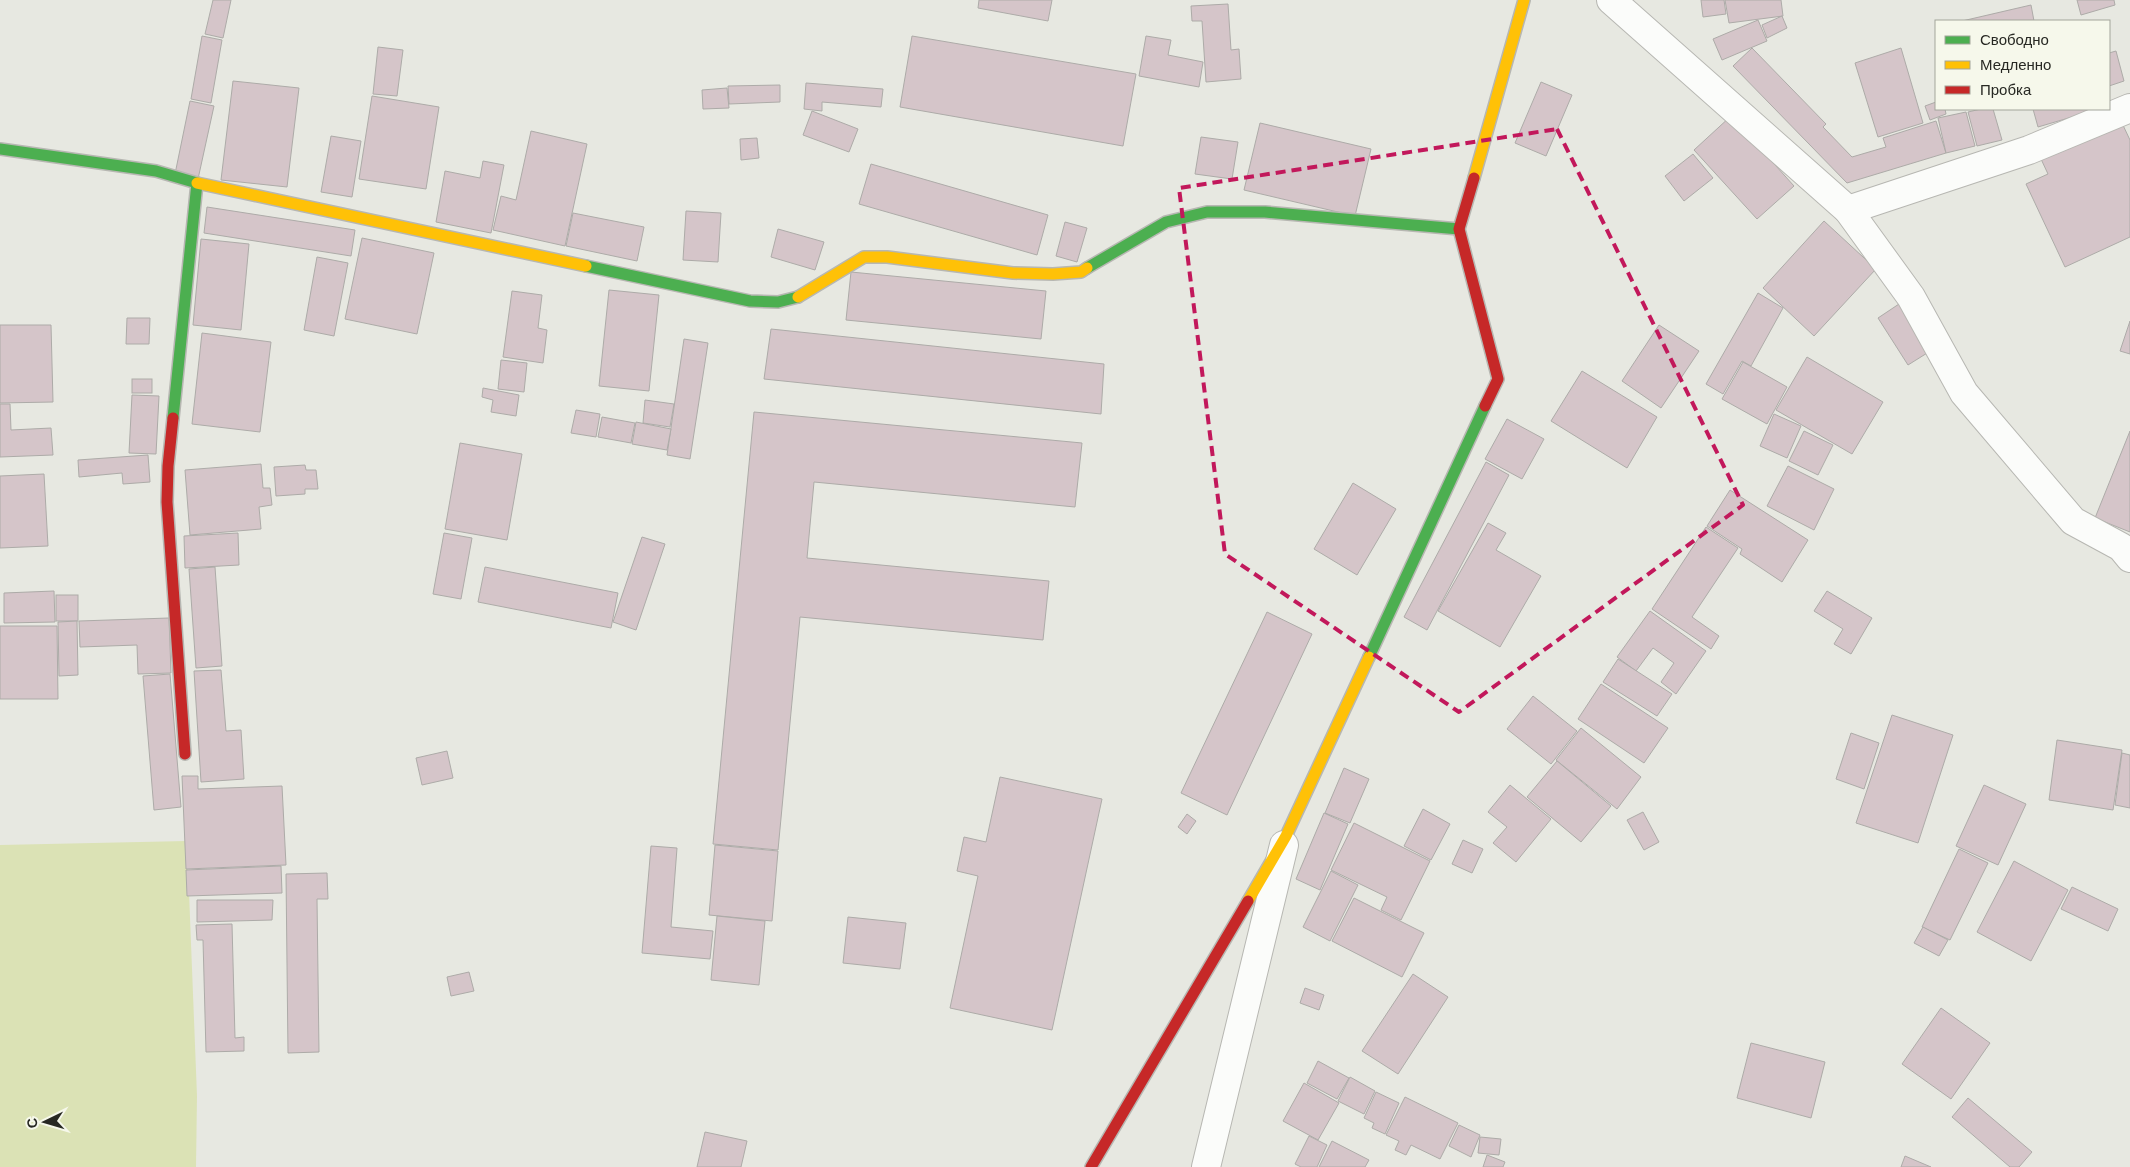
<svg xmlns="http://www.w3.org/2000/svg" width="2130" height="1167" viewBox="0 0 2130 1167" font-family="Arial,sans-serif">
  <rect width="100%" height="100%" fill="#e7e8e1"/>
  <!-- green -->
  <polygon fill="#dbe2b5" points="187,841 197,1096 196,1167 0,1167 0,845"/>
  <!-- building -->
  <g fill="#d5c5c9" stroke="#adaba8">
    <polygon points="213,0 231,0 223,38 205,34"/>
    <polygon points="979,0 1052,0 1048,21 978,8"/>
    <polygon points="1701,0 1724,0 1726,14 1703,17"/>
    <polygon points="1725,0 1781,0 1783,16 1729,23"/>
    <polygon points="2077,0 2114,0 2115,5 2081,15"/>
    <polygon points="1228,4 1231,50 1239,49 1241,79 1206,82 1202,21 1192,21 1191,6"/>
    <polygon points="2031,5 2034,21 1962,21"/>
    <polygon points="1782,16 1787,28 1767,38 1762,25"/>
    <polygon points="1758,20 1767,41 1722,60 1713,39"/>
    <polygon points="202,36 222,40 211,103 191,99"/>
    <polygon points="912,36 1136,74 1123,146 900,107"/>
    <polygon points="1146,36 1171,40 1168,55 1203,62 1199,87 1139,76"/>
    <polygon points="378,47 403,50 397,96 373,94"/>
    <polygon points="1752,48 1826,124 1823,127 1852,157 1886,147 1883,138 1936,121 1946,153 1847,183 1733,66"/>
    <polygon points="1901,48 1923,123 1878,137 1855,63"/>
    <polygon points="2116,51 2124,81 2109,86 2109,53"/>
    <polygon points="233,81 299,88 287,187 221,180"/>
    <polygon points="1541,82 1572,95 1546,156 1515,143"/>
    <polygon points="806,83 883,89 881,107 822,102 822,111 804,109"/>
    <polygon points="780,85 780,102 729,104 728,86"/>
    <polygon points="727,88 729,108 703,109 702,90"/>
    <polygon points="372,96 439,107 426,189 359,179"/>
    <polygon points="190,101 214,106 198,179 175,174"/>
    <polygon points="1936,102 1936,109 1945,109 1946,114 1930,120 1925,106"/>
    <polygon points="1981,109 1993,109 2002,140 1977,146 1968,112"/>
    <polygon points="2033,109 2089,109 2089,112 2038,127"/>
    <polygon points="812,111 858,129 849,152 803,135"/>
    <polygon points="1966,112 1975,146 1946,153 1938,118"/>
    <polygon points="1731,116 1794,186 1757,219 1694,150"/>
    <polygon points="2121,121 2130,140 2130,237 2065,267 2026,184 2048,174 2041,159"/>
    <polygon points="1260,123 1371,149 1355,216 1244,190"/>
    <polygon points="531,131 587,144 565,246 493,230 501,196 516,200"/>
    <polygon points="331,136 361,141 352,197 321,192"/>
    <polygon points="1201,137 1238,142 1232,179 1195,174"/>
    <polygon points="757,138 759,158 741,160 740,139"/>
    <polygon points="1693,154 1713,178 1684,201 1665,176"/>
    <polygon points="483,161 504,165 491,233 436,222 445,171 480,178"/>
    <polygon points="871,164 1048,215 1037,255 859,204"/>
    <polygon points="207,207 355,230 351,256 204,233"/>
    <polygon points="686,211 721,213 718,262 683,260"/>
    <polygon points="573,213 644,227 637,261 566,246"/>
    <polygon points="1824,221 1876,269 1814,336 1763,288"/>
    <polygon points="1065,222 1087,228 1077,262 1056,256"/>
    <polygon points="778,229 824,242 815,270 771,257"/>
    <polygon points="362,238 434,253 417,334 345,319"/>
    <polygon points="201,239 249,244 241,330 193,325"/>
    <polygon points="317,257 348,263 334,336 304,330"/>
    <polygon points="851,272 1046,291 1041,339 846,320"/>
    <polygon points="609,290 659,295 649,391 599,386"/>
    <polygon points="512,291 542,295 538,328 547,330 543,363 503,357"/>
    <polygon points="1758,293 1783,308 1751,366 1742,361 1723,394 1706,384"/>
    <polygon points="1902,302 1932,350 1908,365 1878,318"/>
    <polygon points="127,318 150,318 149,344 126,344"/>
    <polygon points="2130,321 2130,354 2120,351"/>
    <polygon points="0,325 51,325 53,402 0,403"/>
    <polygon points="1659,325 1699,351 1661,408 1622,381"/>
    <polygon points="771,329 1104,364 1101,414 764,379"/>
    <polygon points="202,333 271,342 260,432 192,424"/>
    <polygon points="684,339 708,343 690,459 667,455"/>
    <polygon points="1807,357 1883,402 1852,454 1776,410"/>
    <polygon points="501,360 527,363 524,392 498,389"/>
    <polygon points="1743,362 1787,387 1767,424 1722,399"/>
    <polygon points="1582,371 1657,417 1627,468 1551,421"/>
    <rect x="132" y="379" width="20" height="14"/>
    <polygon points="483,388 519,395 516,416 491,412 493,400 482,397"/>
    <polygon points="132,395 159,396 156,454 129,453"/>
    <polygon points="645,400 674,404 670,427 643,423"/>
    <polygon points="0,404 10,404 11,430 51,428 53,455 0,457"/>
    <polygon points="576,410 600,414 596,437 571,433"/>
    <polygon points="754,412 1082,443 1075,507 814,482 807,558 1049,581 1043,640 800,617 778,850 713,844"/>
    <polygon points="1774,414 1801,426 1787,458 1760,446"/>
    <polygon points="602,417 635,423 631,443 598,437"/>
    <polygon points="1507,419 1544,439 1522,479 1485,459"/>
    <polygon points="636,422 671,429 667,450 632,444"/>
    <polygon points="1804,431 1833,445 1818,475 1789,461"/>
    <polygon points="2130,431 2130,532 2095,518"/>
    <polygon points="460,443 522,454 507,540 445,529"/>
    <polygon points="148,455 150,482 123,484 122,473 79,477 78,460"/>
    <polygon points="1486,462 1509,475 1427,630 1404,617"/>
    <polygon points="261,464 263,488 270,488 272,505 259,507 261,529 190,535 185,470"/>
    <polygon points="305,465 306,470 316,470 318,489 305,489 305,494 276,496 274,467"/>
    <polygon points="1788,466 1834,489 1814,530 1767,506"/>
    <polygon points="44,474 48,546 0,548 0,476"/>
    <polygon points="1353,483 1396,509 1357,575 1314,549"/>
    <polygon points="1730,490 1808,540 1782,582 1740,554 1742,549 1707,526"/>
    <polygon points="1488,523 1506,533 1496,550 1541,576 1500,647 1438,611"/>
    <polygon points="1706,527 1738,548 1692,617 1719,636 1711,649 1652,609"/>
    <polygon points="238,533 239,565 185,568 184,536"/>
    <polygon points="444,533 472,538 461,599 433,594"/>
    <polygon points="642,537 665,544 636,630 613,622"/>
    <polygon points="215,567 222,666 196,668 189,569"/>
    <polygon points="485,567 618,593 611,628 478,602"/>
    <polygon points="54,591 55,622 4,623 4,593"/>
    <polygon points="1827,591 1872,618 1851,654 1834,644 1843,629 1814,611"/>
    <rect x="56" y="595" width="22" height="26"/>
    <polygon points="1650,611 1706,651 1676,694 1661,682 1674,663 1653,648 1636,671 1617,657"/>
    <polygon points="1267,612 1312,634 1227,815 1181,793"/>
    <polygon points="169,618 171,673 138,674 137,645 80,647 79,621"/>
    <polygon points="77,621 78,675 59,676 58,622"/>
    <polygon points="0,626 57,626 58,699 0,699"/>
    <polygon points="1618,659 1672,694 1657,716 1603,682"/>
    <polygon points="221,670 226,731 241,730 244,779 201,782 194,671"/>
    <polygon points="170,674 181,807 154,810 143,676"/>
    <polygon points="1601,684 1668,728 1644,763 1578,719"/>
    <polygon points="1533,696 1577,731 1551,764 1507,729"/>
    <polygon points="1892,715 1953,735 1918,843 1856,823"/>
    <polygon points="1581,728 1641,777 1617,809 1556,760"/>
    <polygon points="1851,733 1879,743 1864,789 1836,779"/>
    <polygon points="2057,740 2122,750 2113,810 2049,800"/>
    <polygon points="447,751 453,778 422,785 416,758"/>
    <polygon points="2122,753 2130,755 2130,808 2115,805"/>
    <polygon points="1557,761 1611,806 1581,842 1527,797"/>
    <polygon points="1344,768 1369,779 1350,823 1325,813"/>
    <polygon points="182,776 198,776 198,789 282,786 286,865 186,869"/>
    <polygon points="1000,777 1102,799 1052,1030 950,1008 978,876 957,871 964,837 986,842"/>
    <polygon points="1510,785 1551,819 1516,862 1493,843 1507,827 1488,812"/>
    <polygon points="1984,785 2026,804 1998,865 1956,846"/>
    <polygon points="1423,809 1450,824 1431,860 1404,846"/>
    <polygon points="1643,812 1659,842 1644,850 1627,820"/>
    <polygon points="1324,813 1348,824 1320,890 1296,879"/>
    <polygon points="1187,814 1196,821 1187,834 1178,827"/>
    <polygon points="1354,823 1430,861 1401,920 1381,910 1387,897 1331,870"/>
    <polygon points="1463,840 1483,849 1472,873 1452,864"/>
    <polygon points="715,845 778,851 772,921 709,915"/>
    <polygon points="651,846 677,848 671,927 713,931 710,959 642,953"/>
    <polygon points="1959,849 1988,863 1950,940 1922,927"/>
    <polygon points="2014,861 2068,890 2031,961 1977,932"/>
    <polygon points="281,866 282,893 187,896 186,870"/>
    <polygon points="1331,871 1358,885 1330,941 1303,927"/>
    <polygon points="327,873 328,899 317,899 319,1052 288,1053 286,874"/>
    <polygon points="2072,887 2118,909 2108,931 2061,909"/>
    <polygon points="1354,898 1424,933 1402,977 1332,941"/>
    <polygon points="197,900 273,900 272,920 197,922"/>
    <polygon points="717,916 765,921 759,985 711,980"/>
    <polygon points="848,917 906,923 900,969 843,963"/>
    <polygon points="232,924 235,1038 244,1037 244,1051 206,1052 203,940 197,940 196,925"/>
    <polygon points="1923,927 1948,940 1939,956 1914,943"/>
    <polygon points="469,972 474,991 451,996 447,977"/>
    <polygon points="1413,974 1448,997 1398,1074 1362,1051"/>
    <polygon points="1305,988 1324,995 1319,1010 1300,1003"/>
    <polygon points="1941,1008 1990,1043 1951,1099 1902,1064"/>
    <polygon points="1751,1043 1825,1062 1811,1118 1737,1098"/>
    <polygon points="1318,1061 1349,1078 1337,1099 1307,1083"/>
    <polygon points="1350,1077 1375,1091 1364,1114 1338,1101"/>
    <polygon points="1304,1083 1339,1103 1318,1140 1283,1121"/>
    <polygon points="1376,1092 1399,1103 1385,1134 1372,1128 1374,1123 1364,1118"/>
    <polygon points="1405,1097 1458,1123 1440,1159 1411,1145 1406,1155 1395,1150 1399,1141 1386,1135"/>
    <polygon points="1968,1098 2032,1152 2019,1167 2010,1167 1952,1117"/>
    <polygon points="1459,1125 1480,1135 1471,1157 1449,1146"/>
    <polygon points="705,1132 747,1141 741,1167 697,1167"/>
    <polygon points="1309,1136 1327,1145 1317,1167 1301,1167 1295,1164"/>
    <polygon points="1480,1137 1501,1139 1499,1155 1478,1153"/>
    <polygon points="1332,1141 1369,1160 1365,1167 1319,1167"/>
    <polygon points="1487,1155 1505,1162 1503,1167 1483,1167"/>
    <polygon points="1905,1156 1931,1167 1901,1167"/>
  </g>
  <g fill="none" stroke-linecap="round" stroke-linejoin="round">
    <!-- street casing -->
    <g stroke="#b7b7b2" stroke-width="30">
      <g id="street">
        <polyline points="1611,0 1848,210 1911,297 1964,393 2073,521 2121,547 2130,558"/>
        <polyline points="1848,210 2029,150 2130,108"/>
        <polyline points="1206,1167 1284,845"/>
      </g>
    </g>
    <!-- fast casing -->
    <g stroke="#b7b7b2" stroke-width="14">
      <g id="fast">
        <polyline points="0,149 156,171 197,183 173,418"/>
        <polyline points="586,266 750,301 778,302 798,297"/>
        <polyline points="1087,268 1166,222 1207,212 1265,212 1459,229"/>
        <polyline points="1369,657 1485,406"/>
      </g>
    </g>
    <!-- slow casing -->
    <g stroke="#b7b7b2" stroke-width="14">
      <g id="slow">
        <polyline points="1474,178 1524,0"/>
        <polyline points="197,183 586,266"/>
        <polyline points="798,297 864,257 887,257 1013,273 1053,274 1081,272 1087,268"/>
        <polyline points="1248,901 1286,836 1369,657"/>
      </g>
    </g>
    <!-- jam casing -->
    <g stroke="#b7b7b2" stroke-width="14">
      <g id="jam">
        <polyline points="1474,178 1459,229 1498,379 1485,406"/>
        <polyline points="173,418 168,466 167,502 185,754"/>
        <polyline points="1091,1167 1248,901"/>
      </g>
    </g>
    <!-- street -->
    <use href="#street" stroke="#fbfcfa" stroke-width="28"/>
    <!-- fast -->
    <use href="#fast" stroke="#4caf50" stroke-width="11"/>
    <!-- slow -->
    <use href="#slow" stroke="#ffc107" stroke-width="11"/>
    <!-- jam -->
    <use href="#jam" stroke="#c62828" stroke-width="11"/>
  </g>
  <!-- marked area -->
  <path fill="none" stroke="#c2185b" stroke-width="4" stroke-dasharray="10 6" stroke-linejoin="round" d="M1557,129L1743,505L1459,712L1225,554L1179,188Z"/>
  <!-- legend -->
  <rect x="1935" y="20" width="175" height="90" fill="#f6f8eb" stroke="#a3a59b"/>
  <rect x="1945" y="36" width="25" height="8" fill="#4caf50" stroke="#a3a59b"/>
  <text x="1980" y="45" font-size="15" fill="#272823">Свободно</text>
  <rect x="1945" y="61" width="25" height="8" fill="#ffc107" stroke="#a3a59b"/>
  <text x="1980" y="70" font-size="15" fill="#272823">Медленно</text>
  <rect x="1945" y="86" width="25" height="8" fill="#c62828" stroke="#a3a59b"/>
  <text x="1980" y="95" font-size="15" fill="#272823">Пробка</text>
  <!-- north arrow -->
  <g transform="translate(45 1122) rotate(265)" stroke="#f6f8eb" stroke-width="4" paint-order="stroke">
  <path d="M0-4L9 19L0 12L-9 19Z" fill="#272823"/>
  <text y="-8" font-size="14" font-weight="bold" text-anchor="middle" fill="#272823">С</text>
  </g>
</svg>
